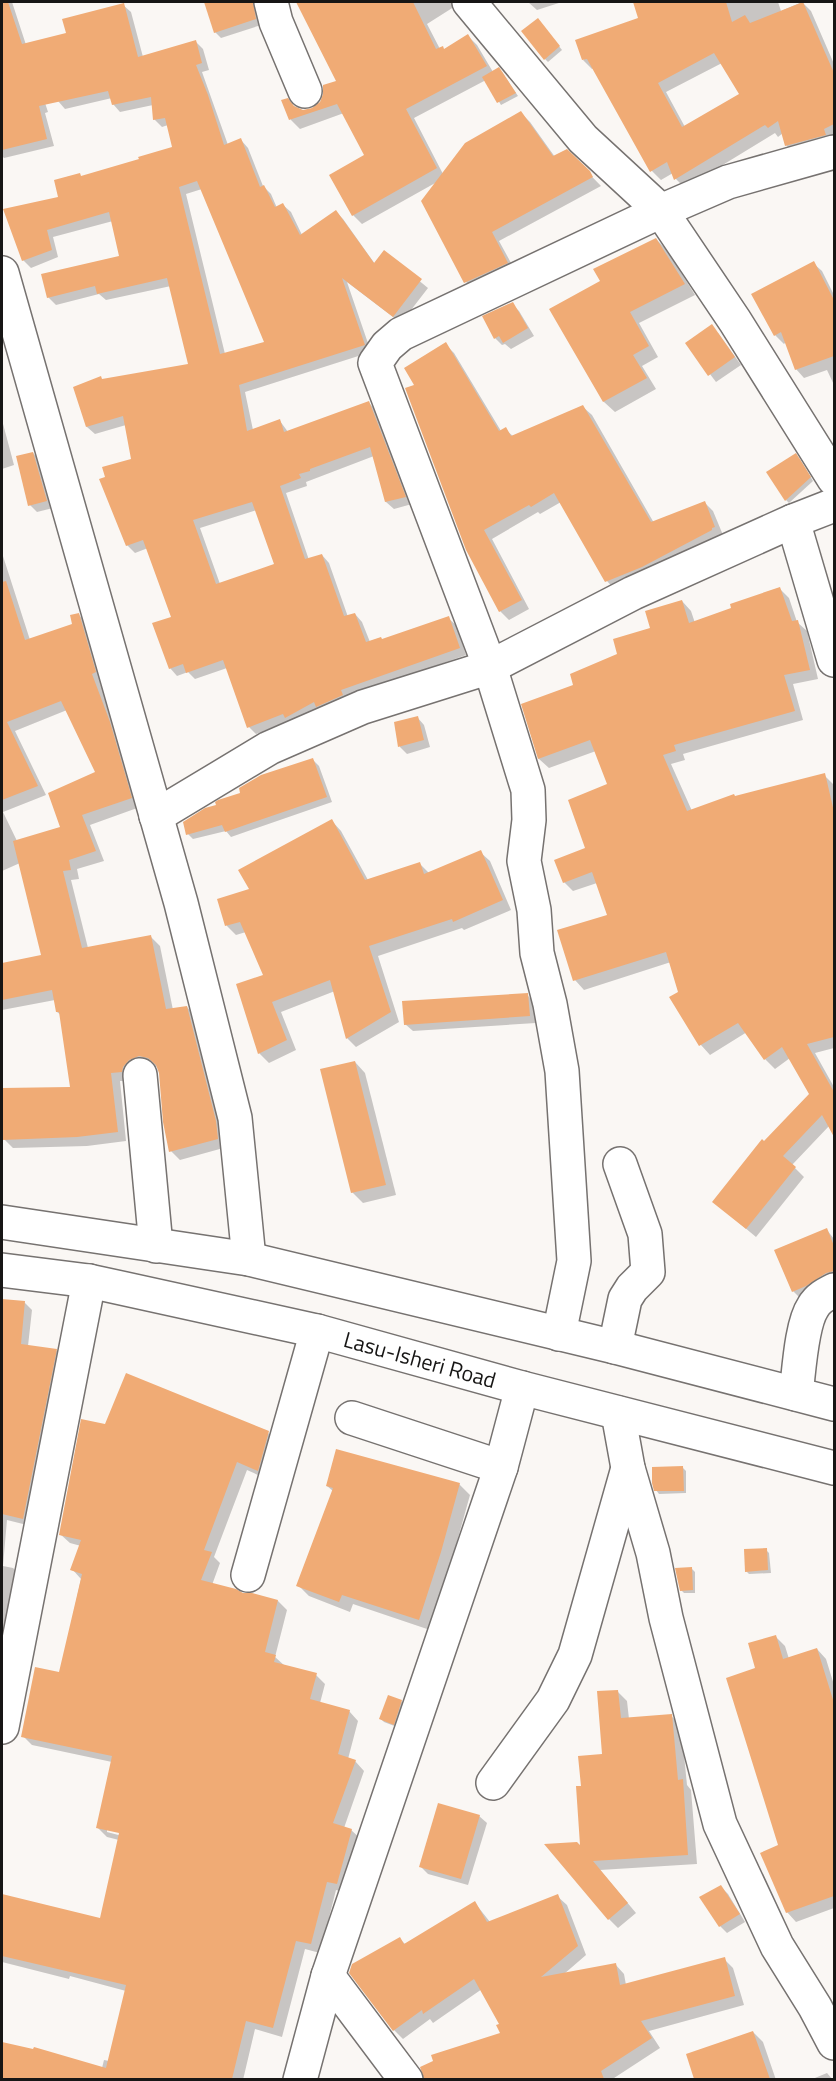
<svg xmlns="http://www.w3.org/2000/svg" width="836" height="2081" viewBox="0 0 836 2081" font-family="'Titillium Web',sans-serif">
  <rect width="100%" height="100%" fill="#faf7f4"/>
  <!-- shadow -->
  <g fill="#0003" fill-rule="evenodd">
    <polygon points="2,2 12,2 48,112 45,113 54,146 4,158 2,156 2,91 12,89 4,54 2,55"/>
    <polygon points="206,2 260,2 261,25 221,38 215,32"/>
    <polygon points="297,2 455,2 457,5 427,24 440,49 444,50 468,36 477,45 493,72 502,72 518,96 501,105 486,80 414,118 443,174 521,113 530,122 555,157 567,151 601,186 499,241 516,272 475,291 466,282 423,201 437,182 362,224 353,215 366,156 344,113 300,129 291,120 283,101 303,111 312,110 321,103 338,82"/>
    <polygon points="528,2 562,2 537,10"/>
    <path d="M635,2H778L781,11L802,2L811,11L834,64V137L795,154L786,145L783,133L778,137L775,133L685,188L676,179L673,173L661,180L652,171L594,68L592,69L583,60L640,19ZM722,63L741,94L685,127L666,92Z"/>
    <path d="M123,5L131,12L143,57L195,41L203,49L209,70L202,72L228,145L241,140L248,148L263,186L271,194L277,208L283,205L291,212L302,235L336,212L343,219L375,264L384,252L428,288L401,323L347,282L371,352L245,392L253,430L280,421L288,432L369,403L376,410L412,504L394,509L386,502L374,456L306,482L307,486L286,493L309,560L322,555L329,563L348,617L355,614L362,622L370,642L383,640L448,618L456,625L466,655L347,697L256,734L249,727L227,668L195,679L188,672L177,676L170,668L173,617L148,548L135,553L127,545L133,460L126,425L95,434L87,427L75,388L103,380L190,365L171,286L106,300L99,294L56,305L48,297L121,257L113,221L53,237L58,257L31,268L23,260L60,198L82,177L141,160L174,148L168,125L162,127L154,119L153,105L120,112L113,104L112,98L65,109L58,101L68,34ZM202,189L266,343L225,354L186,194ZM257,510L276,565L220,584L200,528Z"/>
    <polygon points="541,23 562,50 548,62 545,59"/>
    <polygon points="656,239 667,250 695,295 639,323 658,357 642,366 656,389 615,412 604,402 551,310 602,281"/>
    <polygon points="813,263 822,271 834,295 834,385 827,370 804,378 796,369 786,342 784,344 775,335"/>
    <polygon points="512,304 519,311 534,336 511,349 505,344 502,345 495,338 484,317"/>
    <polygon points="718,333 741,365 716,382 687,344"/>
    <polygon points="445,344 454,353 501,431 505,429 514,437 583,407 592,415 654,523 704,502 713,511 723,535 615,590 607,581 561,502 540,514 538,512 492,539 529,609 509,620 500,611 417,386"/>
    <polygon points="2,420 14,465 2,469"/>
    <polygon points="33,453 40,460 53,508 37,512 30,505"/>
    <polygon points="799,458 813,481 789,503 786,500"/>
    <path d="M2,553L30,640L74,625L79,615L88,624L104,681L100,683L119,732L140,807L90,825L104,861L77,869L79,879L71,880L88,948L151,937L160,946L173,1010L187,1007L196,1017L227,1147L180,1160L171,1151L160,1072L158,1067L149,1065L131,1081H120L126,1141L87,1146L13,1148L4,1139L72,1088L61,1015L57,1012L55,1000L2,1010V957L3,964L43,957L20,863L2,871ZM67,710L97,773L62,828L17,841L3,812L46,795L15,731Z"/>
    <polygon points="779,588 789,598 797,622 807,631 818,679 793,684 803,720 683,754 685,760 671,764 692,811 735,798 824,775 833,784 834,788 834,1048 815,1053 834,1087 834,1130 830,1125 792,1165 804,1177 756,1237 714,1202 765,1143 811,1094 790,1058 775,1069 765,1059 747,1032 710,1055 701,1045 671,997 679,992 671,962 584,990 575,980 609,915 597,883 573,891 564,882 587,849 609,785 596,751 549,768 539,759 523,705 575,686 652,629 682,601 691,611 695,623 733,609"/>
    <polygon points="417,717 424,725 430,747 407,754 400,747 396,723"/>
    <polygon points="313,760 319,766 332,802 231,837 226,831 193,839 188,834 242,794"/>
    <polygon points="332,821 341,831 368,880 420,864 430,874 480,852 490,861 511,910 464,930 462,928 378,956 399,1022 356,1047 347,1038 335,991 281,1012 296,1050 269,1063 259,1053 265,976 246,932 236,935 227,926 219,900 251,890"/>
    <polygon points="528,996 535,1003 536,1023 413,1031 405,1024"/>
    <polygon points="355,1062 365,1073 396,1195 363,1203 352,1192"/>
    <polygon points="827,1230 834,1239 834,1280 800,1298 793,1291"/>
    <polygon points="2,1300 24,1302 32,1310 28,1346 56,1350 63,1358 31,1526 7,1520 3,1566 13,1568 21,1576 2,1671"/>
    <path d="M106,1426L268,1433L278,1442L267,1479L247,1470L214,1557L220,1563L212,1585L243,1595H252L278,1601L287,1610L275,1657L285,1666L316,1675L325,1684L320,1703L349,1711L358,1721L348,1759L355,1761L364,1771L344,1828L351,1830L361,1839L346,1893L336,1890L320,1953L305,1949L282,2037L255,2029L243,2080H2V2044L102,2068L104,2060L109,2061L126,1991L70,1976L69,1979L2,1962V1895L101,1920L119,1840L107,1837L98,1828L112,1762L32,1745L23,1736L60,1674L81,1579L72,1569L81,1546L70,1543L60,1534ZM107,1829L127,1834L126,1837L107,1832Z"/>
    <polygon points="683,1468 686,1471 686,1493 659,1494 656,1490"/>
    <polygon points="459,1484 470,1495 451,1563 430,1630 353,1604 350,1612 309,1596 298,1585 333,1491 327,1486"/>
    <polygon points="766,1550 769,1553 771,1573 749,1574 746,1571"/>
    <polygon points="692,1569 695,1572 695,1593 684,1593 681,1590"/>
    <polygon points="776,1637 785,1646 789,1659 817,1649 826,1659 834,1685 834,1908 796,1922 787,1912 757,1669"/>
    <polygon points="618,1692 627,1701 629,1719 671,1716 681,1725 687,1785 691,1790 697,1864 600,1870 636,1913 618,1928 609,1919 581,1848 583,1787 603,1755"/>
    <polygon points="401,1701 404,1704 397,1727 384,1722 381,1719"/>
    <polygon points="479,1816 487,1823 468,1885 428,1874 421,1867"/>
    <polygon points="721,1887 728,1894 745,1922 727,1933 720,1926"/>
    <polygon points="557,1896 567,1905 586,1955 564,1974 615,1964 624,1974 626,1985 724,1959 733,1968 744,2005 649,2031 660,2048 611,2080 440,2080 438,2077 502,2034 501,2024 482,1989 433,2023 430,2019 403,2039 394,2030 399,1938 406,1945 475,1903 490,1922"/>
    <polygon points="753,2032 763,2042 776,2080 696,2080 688,2055"/>
    <polygon points="827,2073 833,2080 810,2080"/>
  </g>
  <!-- building -->
  <g fill="#f0ab75" fill-rule="evenodd">
    <path d="M2,2H8L22,44L66,33L62,19L124,3L138,57L196,40L202,63L196,65L208,95L224,145L241,138L260,187L264,185L275,207L283,203L300,235L336,210L374,263L384,250L422,279L393,317L342,278L365,345L239,385L247,431L280,419L284,432L369,401L406,497L385,502L370,447L310,469V471L299,474L301,478L280,486L305,559L322,554L344,616L355,613L366,642L381,637L382,639L449,616L460,648L341,690L343,695L316,707L314,702L285,718L283,714L247,728L223,660L186,673L183,664L169,669L152,623L171,617L143,540L126,546L99,479L105,477L102,467L131,459L123,416L86,427L73,387L101,376L102,379L188,364L167,278L97,294L95,286L47,298L41,274L119,256L109,212L47,230L52,250L22,261L3,209L58,197L54,180L80,173L81,176L139,159L138,157L172,147L165,118L153,120L151,97L112,105L108,91L39,106L47,139L2,150ZM197,181L264,342L220,354L179,187ZM252,502L274,564L216,584L193,520Z"/>
    <polygon points="204,2 253,2 256,19 214,33"/>
    <polygon points="296,2 413,2 436,49 443,46 444,49 468,34 487,66 406,109 437,168 352,216 329,175 364,155 337,104 289,120 281,100 288,98 294,106 303,110 312,108 320,102 323,94 323,85 336,81"/>
    <path d="M633,2H726L732,22L745,15L750,23L803,2L834,73V124L824,129L826,135L785,146L778,121L768,128L765,125L674,180L667,162L650,172L587,59L582,60L575,40L638,18ZM714,53L739,94L682,127L658,83Z"/>
    <polygon points="538,18 560,46 544,60 521,31"/>
    <polygon points="499,67 516,93 497,103 482,77"/>
    <polygon points="521,111 553,156 567,149 590,171 593,177 492,232 508,263 464,283 421,201 465,143"/>
    <polygon points="656,238 685,284 630,312 649,346 633,355 647,378 603,402 549,309 600,281 593,269"/>
    <polygon points="814,261 834,300 834,356 795,370 781,332 774,336 751,294"/>
    <polygon points="513,302 528,328 503,343 499,336 494,339 482,316"/>
    <polygon points="712,324 735,357 708,376 685,343"/>
    <polygon points="446,342 499,431 506,427 511,436 583,405 651,522 705,501 715,527 712,528 712,530 642,567 605,582 554,493 531,507 529,505 484,530 522,600 499,612 466,550 405,388 414,385 404,368"/>
    <polygon points="33,452 47,501 28,506 16,456"/>
    <polygon points="796,453 811,477 785,501 766,472"/>
    <polygon points="6,581 25,640 72,624 70,615 79,613 96,672 92,674 110,722 132,798 82,815 96,851 69,860 71,870 63,871 82,948 151,935 166,1009 187,1006 216,1121 218,1139 169,1152 163,1122 159,1073 156,1065 148,1058 139,1056 129,1060 123,1067 122,1072 111,1073 118,1132 77,1137 2,1140 2,1088 70,1087 59,1012 56,1012 52,990 2,1000 2,963 41,955 13,841 60,827 48,793 95,772 61,701 7,722 38,786 2,800 2,582"/>
    <polygon points="780,587 792,621 798,620 810,670 784,675 795,711 674,745 676,751 663,755 687,811 734,794 735,796 825,773 834,812 834,1037 807,1044 834,1092 834,1137 822,1115 783,1156 796,1167 746,1229 712,1202 762,1139 764,1141 809,1094 782,1047 764,1060 738,1023 699,1046 669,997 678,992 666,952 573,981 557,930 607,915 592,872 563,883 554,860 585,848 568,800 607,784 590,740 538,759 521,704 573,685 570,674 617,654 613,639 650,628 645,611 682,600 689,623 731,608 730,604"/>
    <polygon points="418,716 424,740 398,747 394,722"/>
    <polygon points="313,758 327,797 225,832 222,825 186,835 183,822 205,808 216,805 215,802 218,800 240,793 239,788 261,775"/>
    <polygon points="332,819 365,880 420,862 424,874 481,850 503,900 453,922 452,919 369,946 391,1012 346,1039 330,980 272,1002 287,1040 258,1054 236,984 263,975 240,922 225,926 217,899 249,889 238,870"/>
    <polygon points="528,993 530,1016 404,1025 402,1001"/>
    <polygon points="355,1061 386,1185 351,1193 320,1069"/>
    <polygon points="827,1228 834,1246 834,1271 826,1273 806,1286 792,1292 774,1250"/>
    <polygon points="2,1299 25,1301 21,1344 57,1349 23,1519 2,1514"/>
    <polygon points="126,1373 269,1431 258,1471 237,1462 204,1550 212,1552 201,1580 236,1589 243,1593 252,1593 278,1600 265,1652 276,1655 274,1662 317,1673 310,1699 350,1710 338,1754 356,1760 333,1823 352,1829 337,1884 327,1882 311,1944 296,1941 273,2028 246,2021 232,2079 2,2079 2,2042 33,2049 34,2047 106,2068 126,1985 2,1956 2,1894 100,1918 119,1833 96,1828 112,1756 21,1737 35,1667 59,1672 82,1574 70,1570 81,1540 59,1535 81,1419 105,1424"/>
    <polygon points="336,1449 460,1483 441,1552 419,1620 342,1595 339,1602 296,1586 333,1488 326,1486"/>
    <polygon points="683,1466 684,1491 654,1491 652,1483 652,1467"/>
    <polygon points="767,1548 768,1570 745,1572 744,1549"/>
    <polygon points="692,1567 693,1590 680,1591 675,1568"/>
    <polygon points="776,1635 783,1659 817,1648 834,1703 834,1896 786,1913 760,1853 778,1845 726,1678 755,1668 748,1643"/>
    <polygon points="618,1690 621,1718 672,1714 678,1780 683,1779 688,1855 593,1861 628,1903 608,1920 544,1844 577,1842 580,1845 576,1786 581,1786 578,1756 602,1754 597,1691"/>
    <polygon points="388,1695 402,1700 394,1725 379,1719"/>
    <polygon points="438,1803 480,1815 461,1879 419,1867"/>
    <polygon points="721,1885 740,1914 719,1927 699,1897"/>
    <polygon points="558,1894 578,1946 541,1977 616,1963 620,1985 725,1957 735,1996 641,2021 652,2038 601,2071 604,2079 424,2079 420,2067 433,2061 431,2055 500,2033 496,2025 499,2024 474,1979 423,2014 422,2010 393,2031 349,1973 352,1964 400,1937 404,1944 475,1901 487,1922"/>
    <polygon points="753,2031 770,2079 694,2079 686,2054"/>
  </g>
  <g fill="none" stroke-linecap="round" stroke-linejoin="round">
    <!-- minor casing -->
    <g stroke="#767270" stroke-width="36">
      <g id="minor">
        <polyline points="271,2 276,22 305,91"/>
        <polyline points="469,2 583,139 661,211 735,321 834,479"/>
        <polyline points="2,273 181,903 235,1118 249,1259"/>
        <polyline points="793,521 834,660"/>
        <polyline points="156,816 269,748 363,707 490,667 633,593 793,521 834,505"/>
        <polyline points="140,1075 156,1246"/>
        <polyline points="559,1334 574,1261 562,1071 550,1004 537,953 534,910 524,861 529,820 528,790 490,667 375,363 387,346 401,334 661,211 728,182 834,152"/>
        <polyline points="615,1347 625,1299 632,1288 648,1272 645,1234 620,1164"/>
        <path d="M796,1394C799,1372 801,1325 813,1307C818,1298 826,1294 834,1290"/>
        <polyline points="618,1413 628,1468 653,1553 666,1618 720,1824 777,1946 815,2007 834,2043"/>
        <polyline points="352,1418 501,1467"/>
        <polyline points="248,1575 317,1331"/>
        <polyline points="2,1727 89,1281"/>
        <polyline points="493,1783 553,1700 575,1655 628,1468"/>
        <polyline points="328,1976 406,2080"/>
        <polyline points="300,2080 328,1976 501,1467 522,1388"/>
      </g>
    </g>
    <!-- major casing -->
    <g stroke="#767270" stroke-width="36">
      <g id="major">
        <polyline points="2,1222 249,1259 615,1347 834,1404"/>
        <path id="s1" d="M2,1270L89,1281L317,1331L522,1388L834,1468"/>
      </g>
    </g>
    <!-- minor -->
    <use href="#minor" stroke="#fff" stroke-width="33"/>
    <!-- major -->
    <use href="#major" stroke="#fff" stroke-width="33"/>
  </g>
  <g text-anchor="middle" stroke-width="5" stroke-linejoin="round" paint-order="stroke">
    <!-- street labels -->
    <g font-size="22" fill="#171615" stroke="#fff">
      <text dy="8" stroke="none"><textPath href="#s1" startOffset="428">Lasu-Isheri Road</textPath></text>
    </g>
  </g>
  <!-- border -->
  <rect width="836" height="2081" fill="none" stroke="#171615" stroke-width="6"/>
</svg>
